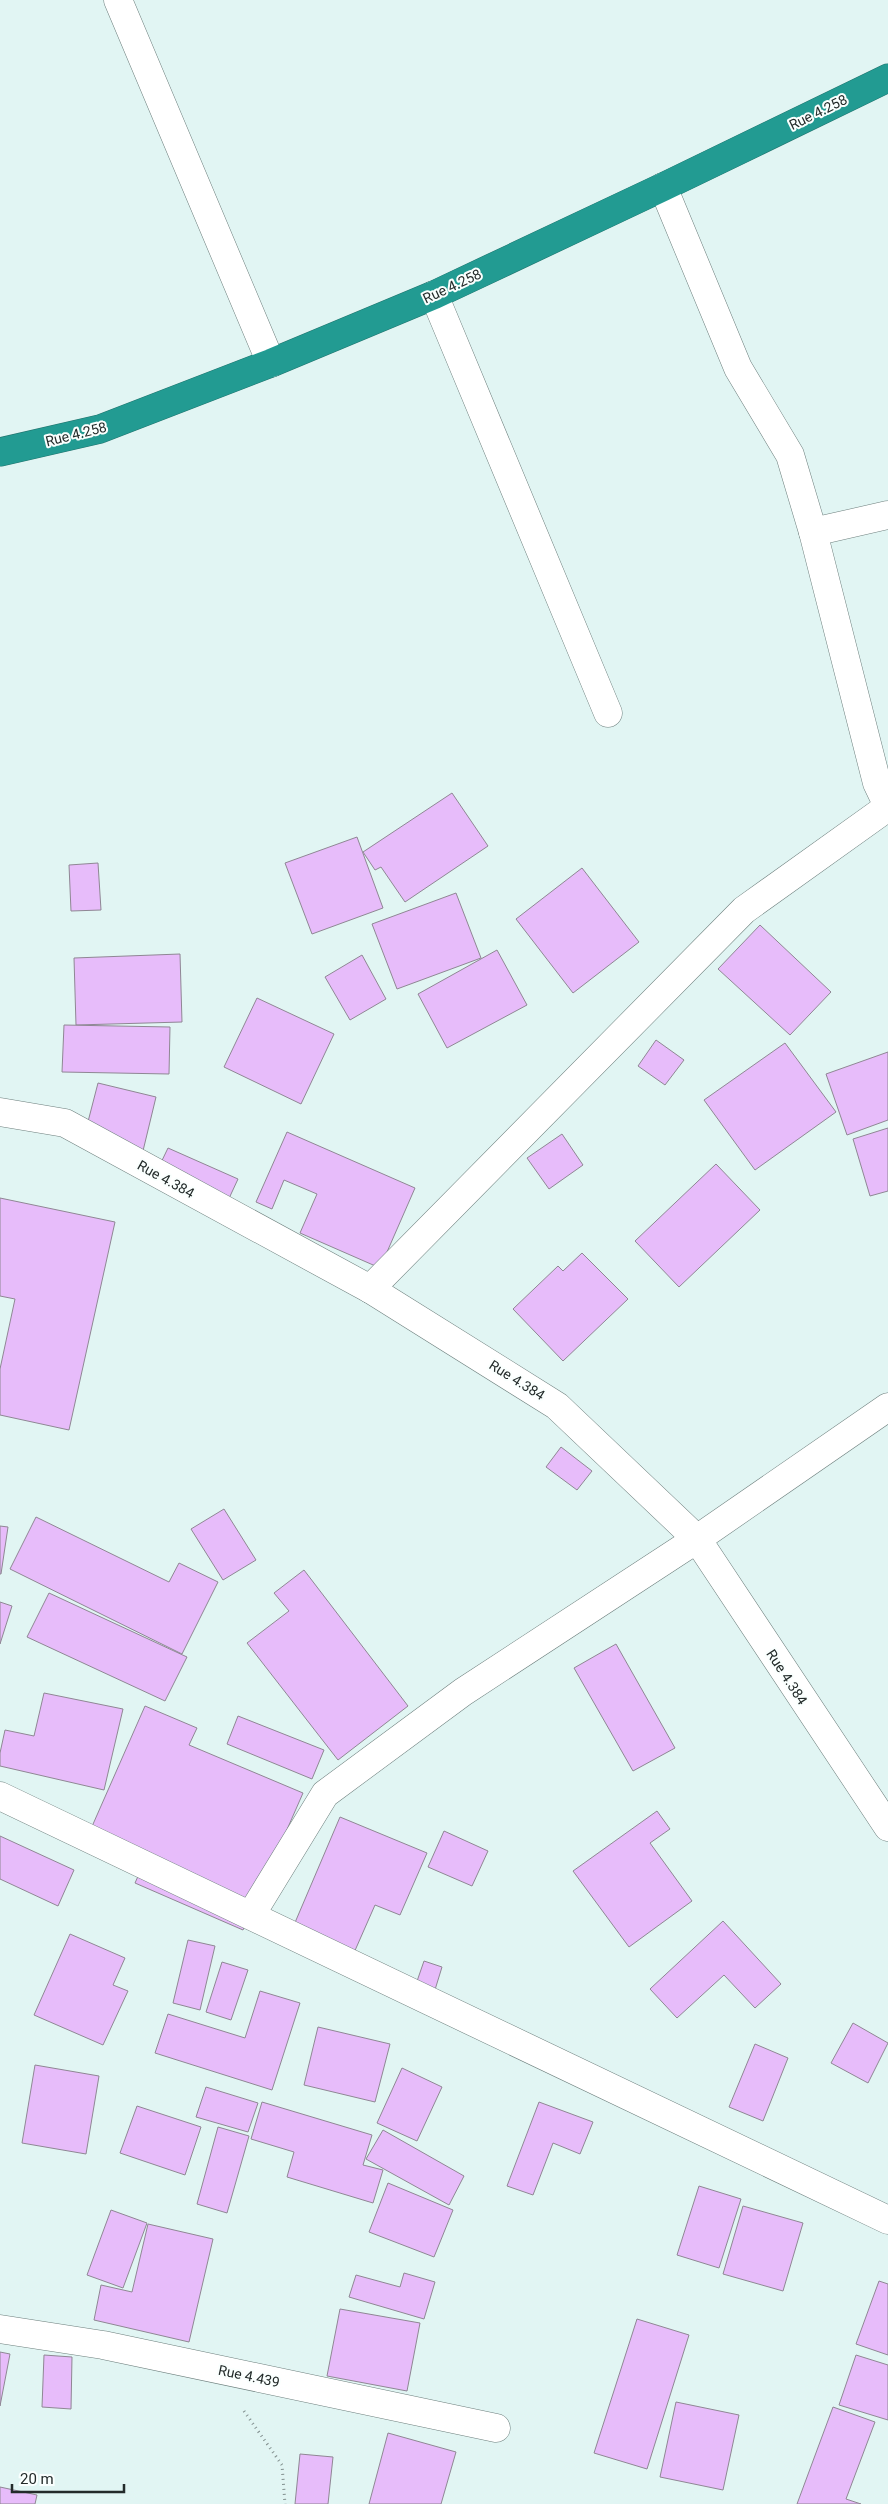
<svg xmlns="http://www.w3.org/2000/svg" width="888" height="2504" viewBox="0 0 888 2504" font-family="Roboto,sans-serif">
  <rect width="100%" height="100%" fill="#e1f5f3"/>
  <!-- building -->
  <g fill="#e7bcfa" stroke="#8f8794">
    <polygon points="452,793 488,846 405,902 381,867 375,870 363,852"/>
    <polygon points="357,837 383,908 312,934 285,863"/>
    <polygon points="98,863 101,910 71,911 69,865"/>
    <polygon points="582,868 639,942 573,993 516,919"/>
    <polygon points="456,893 481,958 397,989 372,924"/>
    <polygon points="760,925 831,992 790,1035 718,969"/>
    <polygon points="497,950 527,1005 447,1048 418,994"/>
    <polygon points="180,954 182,1022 76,1025 74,958"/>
    <polygon points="362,955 386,999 350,1020 325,977"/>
    <polygon points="257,998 334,1034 301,1104 224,1067"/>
    <polygon points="64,1025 170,1027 169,1074 62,1072"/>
    <polygon points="656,1040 684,1060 665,1085 638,1066"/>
    <polygon points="785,1043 836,1112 755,1170 704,1100"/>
    <polygon points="888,1052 888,1120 847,1135 826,1074"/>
    <polygon points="98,1083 156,1097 142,1155 83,1141"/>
    <polygon points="888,1128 888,1191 870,1196 853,1139"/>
    <polygon points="287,1132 415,1188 380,1268 300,1233 317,1194 284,1180 272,1209 256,1202"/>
    <polygon points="562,1134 583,1165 549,1189 527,1158"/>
    <polygon points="168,1148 238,1179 225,1207 155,1175"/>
    <polygon points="716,1164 760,1210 679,1287 635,1241"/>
    <polygon points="0,1198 115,1222 69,1430 0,1415 0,1369 15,1299 0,1296"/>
    <polygon points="582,1253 628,1299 563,1361 513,1309 558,1266 563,1271"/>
    <polygon points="561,1447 592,1471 577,1490 546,1467"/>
    <polygon points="224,1509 256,1560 223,1580 191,1529"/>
    <polygon points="36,1517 169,1582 179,1563 218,1582 182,1654 10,1569"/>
    <polygon points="0,1526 8,1527 1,1574 0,1574"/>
    <polygon points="304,1570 408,1706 338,1760 247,1643 289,1611 274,1593"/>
    <polygon points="49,1593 187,1657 165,1701 27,1637"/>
    <polygon points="0,1602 12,1606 0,1644"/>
    <polygon points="616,1644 675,1748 633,1771 574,1668"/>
    <polygon points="44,1693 123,1709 104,1790 0,1766 0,1753 5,1730 34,1736"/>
    <polygon points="145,1706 197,1728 189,1745 303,1793 243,1930 135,1883 147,1856 90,1831"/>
    <polygon points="238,1716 324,1750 312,1779 227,1744"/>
    <polygon points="657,1811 670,1829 650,1843 692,1901 629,1947 573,1871"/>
    <polygon points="340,1817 427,1853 400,1915 375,1905 346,1971 285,1946"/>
    <polygon points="444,1831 488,1851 472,1886 428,1867"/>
    <polygon points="0,1836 74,1870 58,1906 0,1879"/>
    <polygon points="723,1921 781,1984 755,2008 724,1975 677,2018 650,1989"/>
    <polygon points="70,1934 125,1958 113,1985 128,1991 103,2045 34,2015"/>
    <polygon points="188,1940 215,1946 200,2010 173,2003"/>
    <polygon points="424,1961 442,1967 434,1993 415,1987"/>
    <polygon points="222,1962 248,1970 231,2020 206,2012"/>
    <polygon points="260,1991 300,2003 272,2090 155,2053 168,2014 245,2038"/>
    <polygon points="853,2023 888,2043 868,2083 831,2063"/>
    <polygon points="318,2027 390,2044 375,2102 304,2085"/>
    <polygon points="755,2044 788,2058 763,2121 729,2107"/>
    <polygon points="35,2065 99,2076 86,2154 22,2143"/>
    <polygon points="402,2068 442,2087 417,2141 377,2123"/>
    <polygon points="206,2087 258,2103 248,2132 196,2117"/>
    <polygon points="262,2102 372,2135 363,2165 383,2170 373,2203 287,2177 294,2152 251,2139"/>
    <polygon points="539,2102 593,2122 580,2154 553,2143 533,2195 507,2186"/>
    <polygon points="137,2106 201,2127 185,2175 120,2153"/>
    <polygon points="218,2127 249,2136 227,2213 197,2204"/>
    <polygon points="383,2130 464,2176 449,2205 366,2159"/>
    <polygon points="388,2183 453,2210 434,2257 369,2232"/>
    <polygon points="699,2186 741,2199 719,2268 677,2255"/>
    <polygon points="743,2206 803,2223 783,2291 723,2274"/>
    <polygon points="111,2210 147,2223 123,2288 87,2275"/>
    <polygon points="148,2224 213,2239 189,2342 94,2320 101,2285 132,2292"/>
    <polygon points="404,2273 435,2282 424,2319 349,2297 356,2275 400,2287"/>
    <polygon points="879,2281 888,2284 888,2355 856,2344"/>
    <polygon points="340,2309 420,2323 407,2391 327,2376"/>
    <polygon points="637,2319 689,2335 647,2469 594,2453"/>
    <polygon points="0,2352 10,2354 0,2406"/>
    <polygon points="44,2355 72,2357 71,2409 42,2407"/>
    <polygon points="856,2355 888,2365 888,2420 839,2405"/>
    <polygon points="676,2402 739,2415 723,2490 660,2477"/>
    <polygon points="833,2407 875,2422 846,2499 861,2504 797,2504"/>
    <polygon points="388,2433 456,2452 441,2504 369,2504"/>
    <polygon points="300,2454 333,2457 328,2504 295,2504"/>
    <polygon points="0,2487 37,2495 35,2504 0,2504"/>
  </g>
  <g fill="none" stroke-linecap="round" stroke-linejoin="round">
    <!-- street casing -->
    <g stroke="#6d7f7d" stroke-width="29">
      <g id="street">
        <polyline points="118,0 271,363"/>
        <polyline points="663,187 738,368 790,455 813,532 877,783 888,806"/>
        <polyline points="434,295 608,713"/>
        <polyline points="813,532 888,515"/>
        <polyline points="0,1112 65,1123 370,1289 557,1406 697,1539 888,1827"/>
        <polyline points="370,1289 744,910 888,807"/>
        <polyline points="0,1796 888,2220"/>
        <polyline points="251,1915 325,1794 463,1692 697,1539 888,1407"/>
        <polyline points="0,2329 103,2345 496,2428"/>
      </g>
    </g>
    <!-- highway casing -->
    <g stroke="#22746e" stroke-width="29">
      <polyline id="highway" points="0,452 100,429 271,363 434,295 663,187 888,78"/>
    </g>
    <!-- path -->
    <polyline stroke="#82908f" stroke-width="3" stroke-dasharray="1 4" stroke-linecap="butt" points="244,2411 282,2465 285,2504"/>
    <!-- street -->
    <use href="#street" stroke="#fff" stroke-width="28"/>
    <!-- highway -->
    <use href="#highway" stroke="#229b92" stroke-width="28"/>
  </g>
  <g text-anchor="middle" stroke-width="4" stroke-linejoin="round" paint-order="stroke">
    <!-- street labels -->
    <g font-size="14" fill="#232b2a" stroke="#fafffe">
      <text transform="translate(818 112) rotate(-26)" y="5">Rue 4.258</text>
      <text transform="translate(452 286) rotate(-25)" y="5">Rue 4.258</text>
      <text transform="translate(76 434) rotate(-14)" y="5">Rue 4.258</text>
      <text transform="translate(166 1179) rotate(29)" y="5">Rue 4.384</text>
      <text transform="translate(517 1380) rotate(32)" y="5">Rue 4.384</text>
      <text transform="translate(787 1677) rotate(57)" y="5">Rue 4.384</text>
      <text transform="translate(249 2376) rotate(12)" y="5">Rue 4.439</text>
    </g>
  </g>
  <!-- scale -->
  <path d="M12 2484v8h112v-8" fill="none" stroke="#232b2a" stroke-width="2.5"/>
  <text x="20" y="2484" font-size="15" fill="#232b2a" stroke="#fafffe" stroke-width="4" paint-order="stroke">20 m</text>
</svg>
